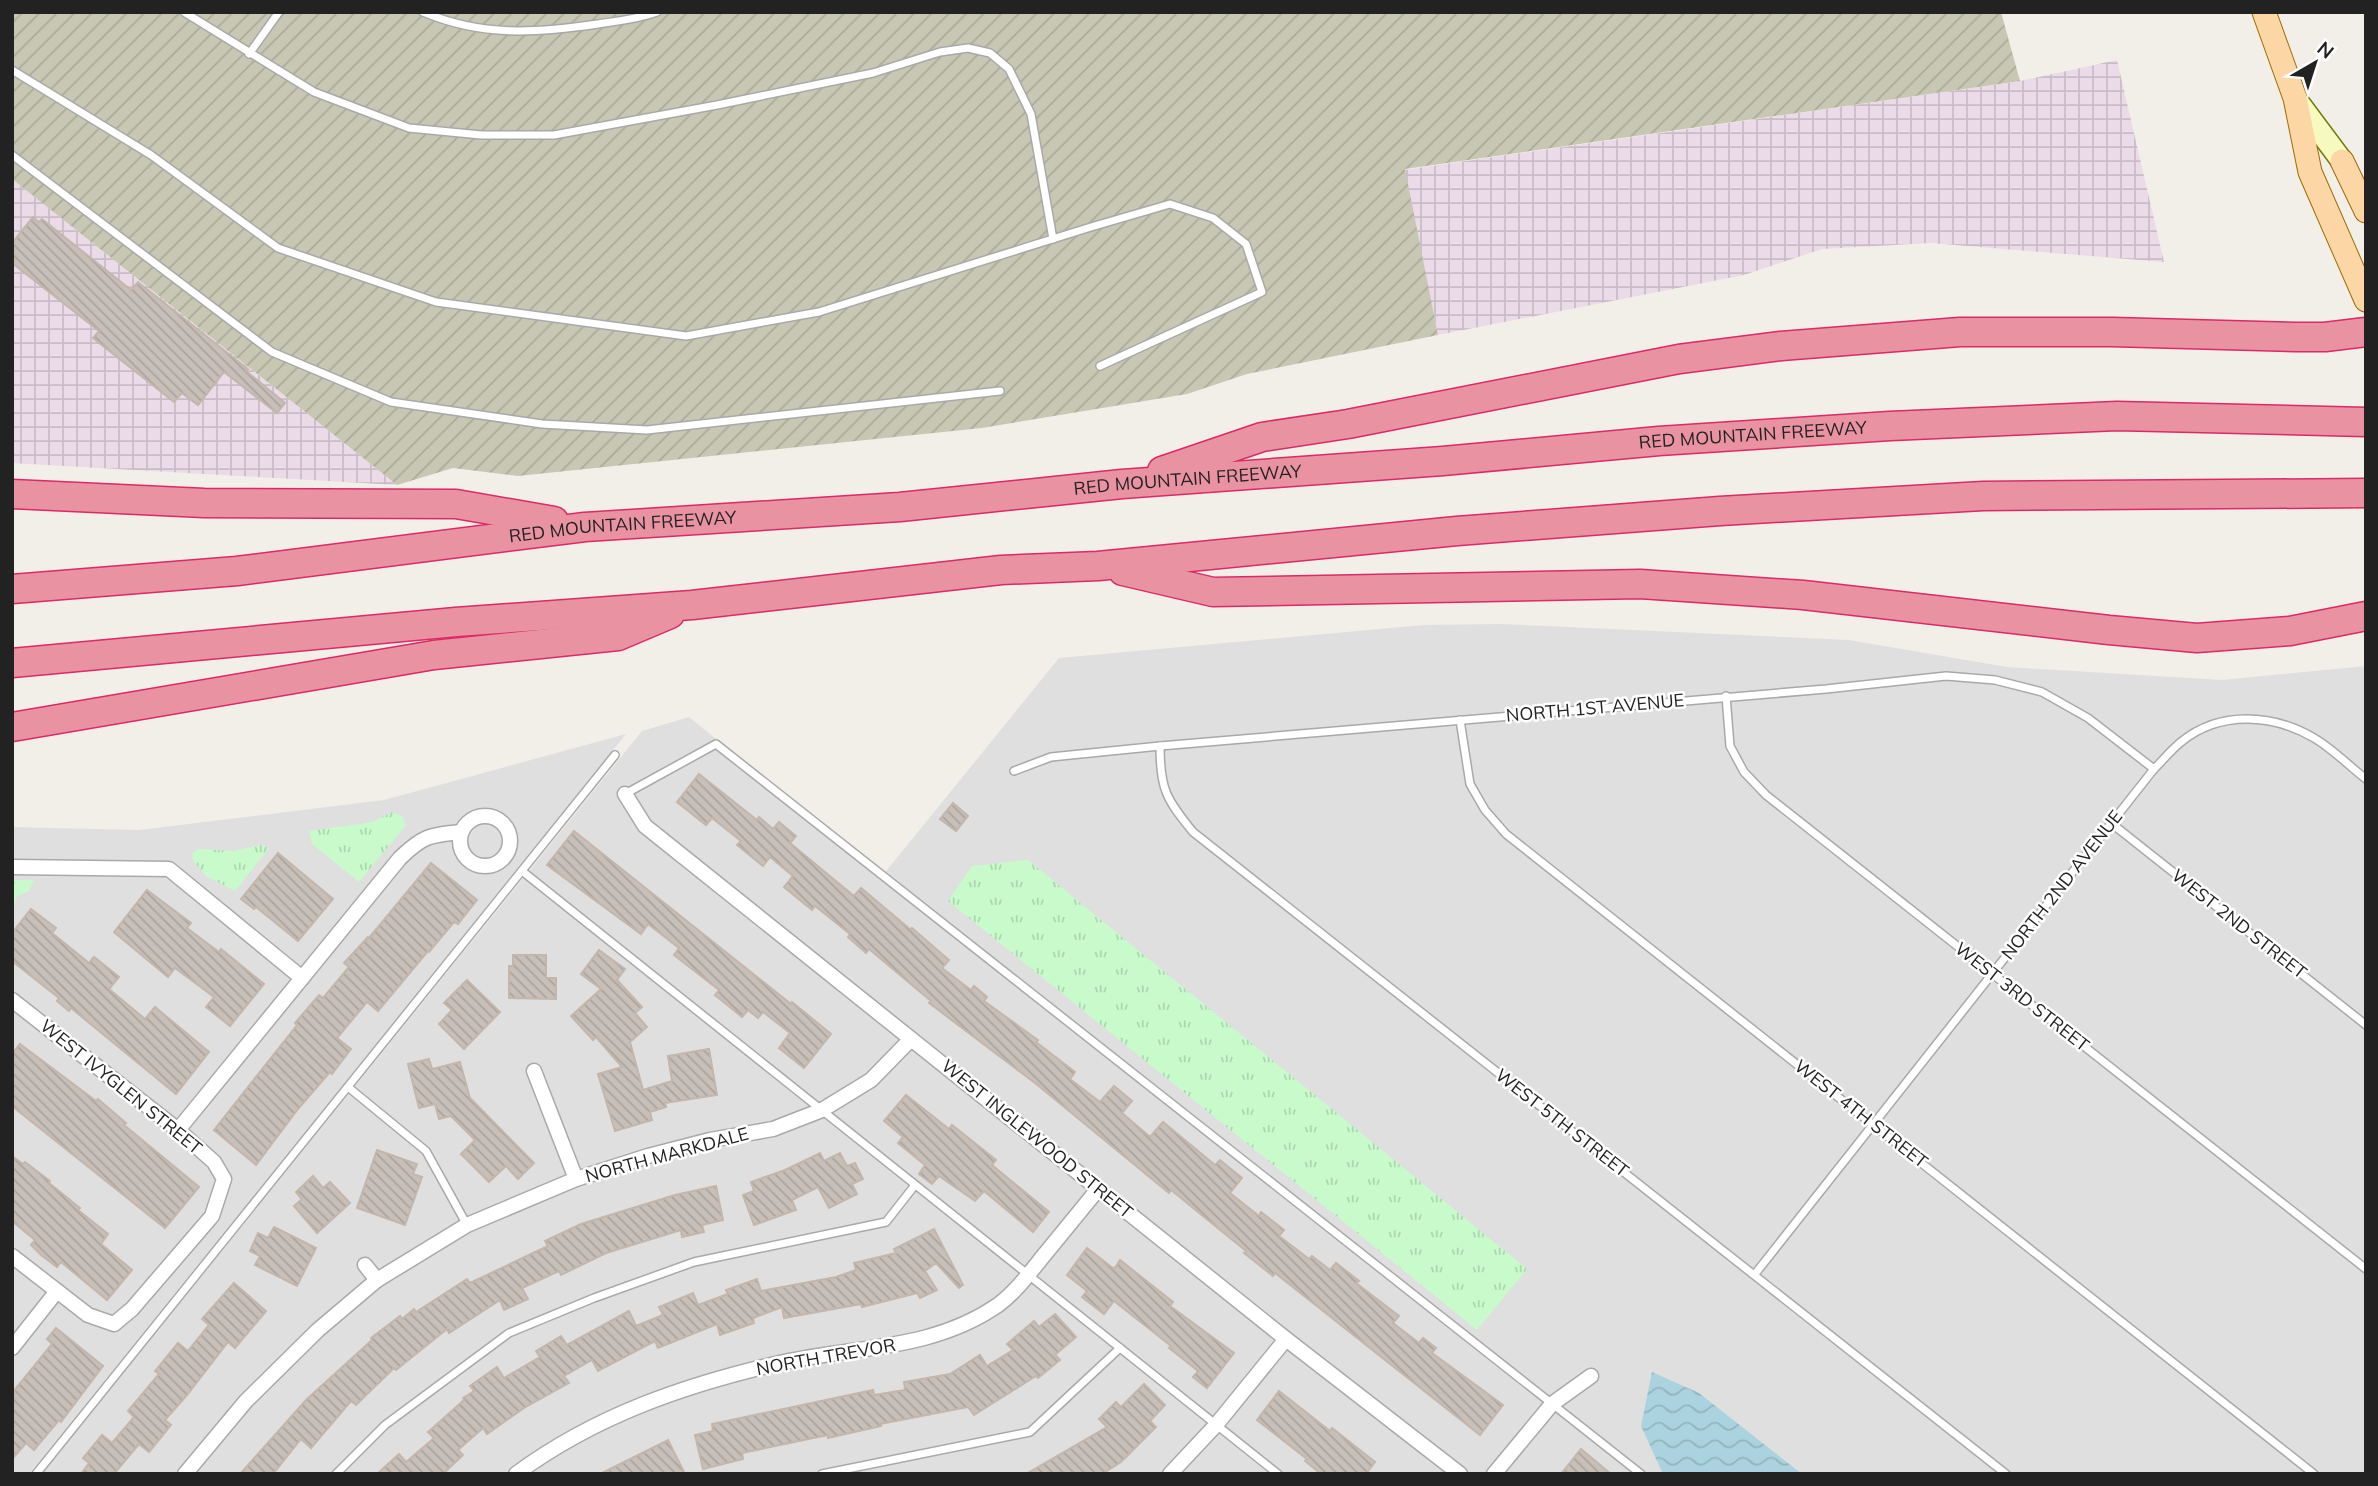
<svg xmlns="http://www.w3.org/2000/svg" width="2378" height="1486" viewBox="0 0 2378 1486" font-family="Mulish,sans-serif">
  <defs>
    <pattern id="industrial-grid" width="8" height="8" patternUnits="userSpaceOnUse" patternTransform="scale(1.75)"><rect width="8" height="8" fill="#ebdbe8"/><path d="M0 4h8M4 0v8" fill="none" stroke="#c9bcc7"/></pattern>
    <pattern id="construction-furrows" width="10" height="10" patternUnits="userSpaceOnUse" patternTransform="scale(1.75)"><rect width="10" height="10" fill="#c7c7b4"/><path d="M-1 1l2-2M0 10L10 0M9 11l2-2" fill="none" stroke="#abab9a"/></pattern>
    <pattern id="park-tufts" width="24" height="20" patternUnits="userSpaceOnUse" patternTransform="scale(1.75)"><rect width="24" height="20" fill="#c8facc"/><path d="M3 7l-1-3M5 7V3M7 7l1-3M15 17l-1-3M17 17v-4M19 17l1-3" fill="none" stroke="#acd6af"/></pattern>
    <pattern id="water-waves" width="16" height="10" patternUnits="userSpaceOnUse" patternTransform="scale(1.75)"><rect width="16" height="10" fill="#aad3df"/><path d="M0 5q4-4 8 0t8 0" fill="none" stroke="#92b5bf"/></pattern>
    <pattern id="building-back-hatch" width="6" height="6" patternUnits="userSpaceOnUse" patternTransform="scale(1.75)"><rect width="6" height="6" fill="#c7bfb8"/><path d="M-1 5l2 2M0 0l6 6M5-1l2 2" fill="none" stroke="#aba49e"/></pattern>
  </defs>
  <rect width="100%" height="100%" fill="#f2efe9"/>
  <!-- residential -->
  <g fill="#e0dfdf">
    <polygon points="1502,624 1849,640 2007,667 2222,680 2366,666 2366,1474 42,1474 642,731 689,717 883,875 1059,658 1424,625"/>
    <polygon points="626,734 29,1474 12,1474 12,827 139,830 384,800"/>
  </g>
  <!-- industrial -->
  <g fill="url(#industrial-grid)">
    <polygon points="2117,60 2164,262 1931,243 1822,249 1744,275 1438,335 1404,170 2020,81"/>
    <polygon points="12,179 255,372 397,485 12,463"/>
  </g>
  <!-- construction -->
  <polygon fill="url(#construction-furrows)" points="12,12 2001,12 2020,81 1405,169 1438,335 1247,374 1187,394 982,428 518,476 453,468 397,485 12,179"/>
  <!-- park -->
  <g fill="url(#park-tufts)">
    <polygon points="392,812 402,816 406,825 359,882 312,844 309,831 373,822"/>
    <polygon points="261,845 269,848 235,891 206,876 192,859 193,852 199,849 233,851"/>
    <polygon points="1028,860 1527,1269 1477,1330 948,901 972,866"/>
    <polygon points="12,880 34,880 29,891 17,896 12,913"/>
  </g>
  <!-- water -->
  <polygon fill="url(#water-waves)" points="1652,1372 1699,1393 1802,1474 1663,1474 1641,1426"/>
  <!-- building -->
  <g fill="url(#building-back-hatch)" stroke="#c4b6ab" stroke-width="2">
    <polygon points="33,217 39,222 42,219 131,290 138,282 248,369 246,371 285,403 277,413 224,372 198,405 182,393 174,402 93,338 99,331 12,263 12,243"/>
    <polygon points="699,774 757,820 759,817 773,829 779,822 796,836 790,843 854,896 861,888 911,930 912,928 949,960 942,968 971,990 974,986 987,997 984,1001 1038,1040 1036,1042 1075,1072 1070,1079 1100,1102 1114,1086 1132,1101 1122,1113 1150,1137 1163,1122 1215,1165 1220,1160 1242,1178 1230,1193 1259,1216 1261,1212 1284,1230 1279,1236 1309,1259 1312,1256 1330,1270 1336,1263 1359,1281 1356,1283 1399,1316 1393,1323 1419,1343 1423,1338 1436,1348 1432,1353 1503,1405 1480,1435 1275,1273 1273,1276 1244,1253 1246,1251 1171,1190 1169,1193 1035,1083 929,1003 931,1001 869,949 866,953 848,937 850,934 815,906 812,910 784,887 793,876 770,857 763,866 737,845 741,841 712,818 706,825 677,802"/>
    <polygon points="953,803 968,816 956,831 940,819"/>
    <polygon points="574,831 791,1004 792,1002 831,1034 804,1068 779,1048 790,1033 763,1012 758,1018 748,1010 742,1017 715,995 719,990 674,955 679,948 648,924 641,934 547,865"/>
    <polygon points="278,853 333,899 298,941 256,907 254,909 241,899"/>
    <polygon points="431,863 477,900 458,924 454,922 429,952 428,951 378,1011 367,1002 337,1038 351,1049 332,1074 330,1072 298,1109 256,1165 214,1130 297,1025 295,1023 319,995 323,998 349,967 344,963 368,937 369,938"/>
    <polygon points="147,890 191,923 187,928 219,952 221,949 264,984 230,1026 206,1007 214,997 175,968 168,977 114,932"/>
    <polygon points="31,909 56,928 52,933 89,963 94,957 119,977 109,989 145,1019 155,1007 209,1052 176,1094 71,1008 69,1011 57,1001 59,998 12,961 12,933"/>
    <polygon points="599,950 625,969 617,980 642,1007 635,1013 647,1027 630,1042 643,1090 672,1081 668,1056 709,1049 717,1095 665,1103 666,1107 650,1112 652,1120 615,1131 598,1074 622,1067 596,1037 593,1040 571,1016 601,989 581,974"/>
    <polygon points="513,955 546,955 546,978 556,978 556,999 509,998 509,966 513,966"/>
    <polygon points="467,980 500,1012 464,1049 439,1024 452,1010 444,1003"/>
    <polygon points="20,1044 96,1101 98,1099 126,1123 124,1125 199,1187 165,1228 12,1106 12,1054"/>
    <polygon points="429,1059 432,1069 460,1062 470,1098 534,1163 518,1179 506,1166 489,1182 461,1154 475,1140 451,1116 439,1119 435,1104 419,1108 408,1064"/>
    <polygon points="906,1095 949,1129 952,1125 996,1160 992,1165 1049,1212 1033,1232 984,1191 975,1201 939,1176 932,1184 919,1174 925,1165 898,1143 903,1137 884,1121"/>
    <polygon points="377,1150 417,1164 413,1174 422,1177 405,1225 357,1208"/>
    <polygon points="820,1153 824,1161 840,1153 847,1166 855,1163 863,1179 852,1184 857,1194 829,1208 818,1187 792,1200 796,1210 754,1225 743,1195 754,1191 751,1182 785,1170"/>
    <polygon points="12,1156 23,1164 25,1162 50,1181 49,1183 80,1208 78,1210 108,1234 101,1244 132,1270 107,1300 61,1262 57,1267 41,1255 31,1245 35,1240 12,1221"/>
    <polygon points="313,1176 323,1188 330,1182 350,1203 317,1233 294,1206 302,1199 296,1192"/>
    <polygon points="716,1186 723,1220 702,1225 704,1232 682,1237 681,1230 606,1253 561,1275 559,1271 522,1288 528,1299 504,1310 500,1300 449,1333 447,1329 396,1370 394,1368 356,1405 351,1401 311,1448 301,1439 273,1474 240,1474 307,1399 372,1340 371,1338 400,1316 402,1319 414,1309 416,1312 467,1279 470,1283 548,1246 545,1241 581,1224 675,1195"/>
    <polygon points="274,1227 316,1248 297,1286 255,1265 260,1256 250,1251 258,1233 268,1238"/>
    <polygon points="934,1229 963,1285 959,1288 936,1263 925,1271 937,1290 920,1298 917,1293 862,1307 861,1304 784,1318 782,1307 753,1318 754,1323 720,1335 717,1324 658,1348 655,1341 598,1371 592,1360 564,1376 569,1383 524,1408 487,1434 483,1428 458,1450 463,1455 443,1474 377,1474 399,1454 406,1462 434,1438 428,1432 464,1400 463,1398 474,1391 470,1386 497,1367 504,1378 540,1357 536,1351 561,1336 567,1345 629,1311 636,1326 663,1315 659,1307 693,1293 698,1305 728,1294 726,1290 757,1279 761,1291 836,1277 856,1270 854,1263 896,1253 894,1249"/>
    <polygon points="1087,1248 1114,1269 1120,1260 1173,1302 1170,1306 1234,1353 1207,1388 1193,1377 1198,1371 1169,1348 1171,1346 1114,1301 1104,1314 1082,1297 1087,1291 1067,1275"/>
    <polygon points="234,1283 266,1311 235,1348 228,1342 187,1395 165,1420 171,1425 149,1452 139,1444 114,1474 81,1474 89,1463 83,1458 102,1435 112,1443 134,1417 128,1411 159,1374 155,1371 178,1343 188,1351 209,1325 202,1319"/>
    <polygon points="1055,1314 1076,1337 1055,1355 1060,1360 1038,1378 1036,1376 974,1415 968,1407 880,1424 881,1426 828,1438 828,1435 742,1453 743,1459 703,1469 695,1435 713,1431 712,1424 873,1390 874,1395 905,1390 904,1382 950,1374 980,1355 987,1366 1013,1350 1007,1344 1034,1321 1039,1327"/>
    <polygon points="56,1328 103,1366 61,1422 59,1420 34,1450 26,1443 12,1459 12,1393 52,1344 47,1339"/>
    <polygon points="1144,1384 1165,1405 1150,1421 1156,1427 1121,1462 1102,1474 1026,1474 1107,1427 1099,1419 1116,1402 1121,1407"/>
    <polygon points="1279,1391 1330,1431 1332,1428 1375,1462 1366,1474 1321,1474 1305,1461 1307,1459 1257,1420"/>
    <polygon points="668,1440 685,1474 600,1474"/>
    <polygon points="1581,1449 1611,1474 1561,1474"/>
  </g>
  <g fill="none" stroke-linecap="round" stroke-linejoin="round">
    <!-- service casing -->
    <g stroke="#a9a9a9" stroke-width="10">
      <g id="service">
        <polyline points="184,12 314,92 409,128 481,135 554,135 717,105 873,73 940,52 968,48 990,53 1009,69 1031,114 1053,239"/>
        <path d="M423,12C482,37 536,33 598,24C618,21 638,19 657,12"/>
        <polyline points="249,54 279,12"/>
        <polyline points="12,70 151,155 278,248 436,302 686,336 819,312 1091,227 1170,204 1213,218 1246,244 1262,292 1100,366"/>
        <polyline points="12,155 272,352 391,402 542,424 647,430 1000,391"/>
        <polyline points="1726,696 1730,746 1744,772 1766,795 2366,1269"/>
        <polyline points="1460,720 1470,784 1485,810 1506,834 2314,1474"/>
        <path d="M1160,746C1160,789 1166,799 1193,832L2006,1474"/>
        <polyline points="1014,771 1051,757 1160,746 1826,689 1946,676 1995,680 2042,692 2088,718 2154,769"/>
        <polyline points="625,794 716,744 1641,1474"/>
        <polyline points="2111,823 2366,1025"/>
        <polyline points="522,871 1278,1474"/>
        <polyline points="348,1087 426,1151 467,1225"/>
        <path d="M1755,1274L2154,769C2163,760 2171,750 2181,742C2220,710 2273,714 2314,738C2333,749 2349,766 2366,779"/>
        <polyline points="36,1474 615,755"/>
        <polyline points="336,1474 385,1425 509,1333 594,1298 694,1262 886,1222 915,1185"/>
        <polyline points="822,1474 1030,1432 1120,1348"/>
      </g>
    </g>
    <!-- minor casing -->
    <g stroke="#a9a9a9" stroke-width="17">
      <g id="minor">
        <polyline points="625,794 645,826 1286,1339 1460,1474"/>
        <circle cx="485" cy="841" r="25"/>
        <polyline points="12,867 169,869 302,978"/>
        <polyline points="12,1000 178,1130 214,1162 224,1179 212,1216 132,1309 114,1324 88,1315 12,1256"/>
        <polyline points="534,1071 576,1179"/>
        <path d="M178,1130L400,858C423,836 429,835 461,832"/>
        <polyline points="365,1265 377,1280"/>
        <polyline points="12,1348 57,1291"/>
        <polyline points="185,1474 246,1401 318,1330 377,1280 467,1225 576,1179 648,1156 710,1140 773,1129 822,1110 871,1080 911,1039"/>
        <path d="M516,1474C596,1415 687,1384 784,1362C858,1346 933,1350 998,1305C1016,1292 1031,1271 1045,1254C1063,1232 1081,1210 1099,1188"/>
        <polyline points="1170,1474 1216,1425 1286,1339"/>
        <polyline points="1494,1474 1552,1404 1591,1376"/>
      </g>
    </g>
    <!-- secondary casing -->
    <g stroke="#707d05" stroke-width="24">
      <polyline id="secondary" points="2295,98 2342,161"/>
    </g>
    <!-- primary casing -->
    <g stroke="#a06b00" stroke-width="25">
      <g id="primary">
        <polyline points="2264,12 2295,98 2310,172 2366,300"/>
        <polyline points="2342,161 2366,211"/>
      </g>
    </g>
    <!-- motorway casing -->
    <g stroke="#dc2a67" stroke-width="31">
      <g id="motorway">
        <polyline points="1162,471 1262,437 1348,424 1679,359 1781,346 1960,332 2112,332 2295,337 2325,337 2366,332"/>
        <polyline points="12,494 204,503 456,504 554,521"/>
        <polyline points="1123,571 1213,592 1640,584 1803,595 2109,630 2197,638 2290,631 2366,616"/>
        <path id="s1" d="M12,589L237,571L585,527L900,507L1122,484L1443,461L1659,441L1890,426L2117,416L2366,422"/>
        <polyline points="12,663 456,622 692,605 1001,570 1098,566 1457,531 1720,511 1983,496 2366,493"/>
        <polyline points="12,727 434,655 618,636 670,614"/>
      </g>
    </g>
    <!-- service -->
    <use href="#service" stroke="#fff" stroke-width="7"/>
    <!-- minor -->
    <use href="#minor" stroke="#fff" stroke-width="14"/>
    <!-- secondary -->
    <use href="#secondary" stroke="#f7fabf" stroke-width="21"/>
    <!-- primary -->
    <use href="#primary" stroke="#fcd6a4" stroke-width="23"/>
    <!-- motorway -->
    <use href="#motorway" stroke="#e892a2" stroke-width="28"/>
  </g>
  <g text-anchor="middle" stroke-width="5" stroke-linejoin="round" paint-order="stroke">
    <!-- street labels -->
    <g font-size="18" fill="#222" stroke="#fff">
      <text dy="6" stroke="none"><textPath href="#s1" startOffset="1748">RED MOUNTAIN FREEWAY</textPath></text>
      <text dy="6" stroke="none"><textPath href="#s1" startOffset="1181">RED MOUNTAIN FREEWAY</textPath></text>
      <text dy="6" stroke="none"><textPath href="#s1" startOffset="614">RED MOUNTAIN FREEWAY</textPath></text>
      <text transform="translate(1595 708) rotate(-5)" y="6">NORTH 1ST AVENUE</text>
      <text transform="translate(2062 885) rotate(-52)" y="6">NORTH 2ND AVENUE</text>
      <text transform="translate(2239 924) rotate(38)" y="6">WEST 2ND STREET</text>
      <text transform="translate(2022 997) rotate(38)" y="6">WEST 3RD STREET</text>
      <text transform="translate(121 1087) rotate(39)" y="6">WEST IVYGLEN STREET</text>
      <text transform="translate(1861 1114) rotate(38)" y="6">WEST 4TH STREET</text>
      <text transform="translate(1562 1123) rotate(38)" y="6">WEST 5TH STREET</text>
      <text transform="translate(1037 1139) rotate(39)" y="6">WEST INGLEWOOD STREET</text>
      <text transform="translate(667 1155) rotate(-15)" y="6">NORTH MARKDALE</text>
      <text transform="translate(826 1357) rotate(-10)" y="6">NORTH TREVOR</text>
    </g>
  </g>
  <!-- border -->
  <rect width="2378" height="1486" fill="none" stroke="#222222" stroke-width="28"/>
  <!-- north arrow -->
  <g transform="translate(2315 63) rotate(39)" stroke="#ffffff" stroke-width="5" paint-order="stroke">
  <path d="M0-5L12 26L0 18L-12 26Z" fill="#222222"/>
  <text y="-10" font-size="19" font-weight="bold" text-anchor="middle" fill="#222222">N</text>
  </g>
</svg>
